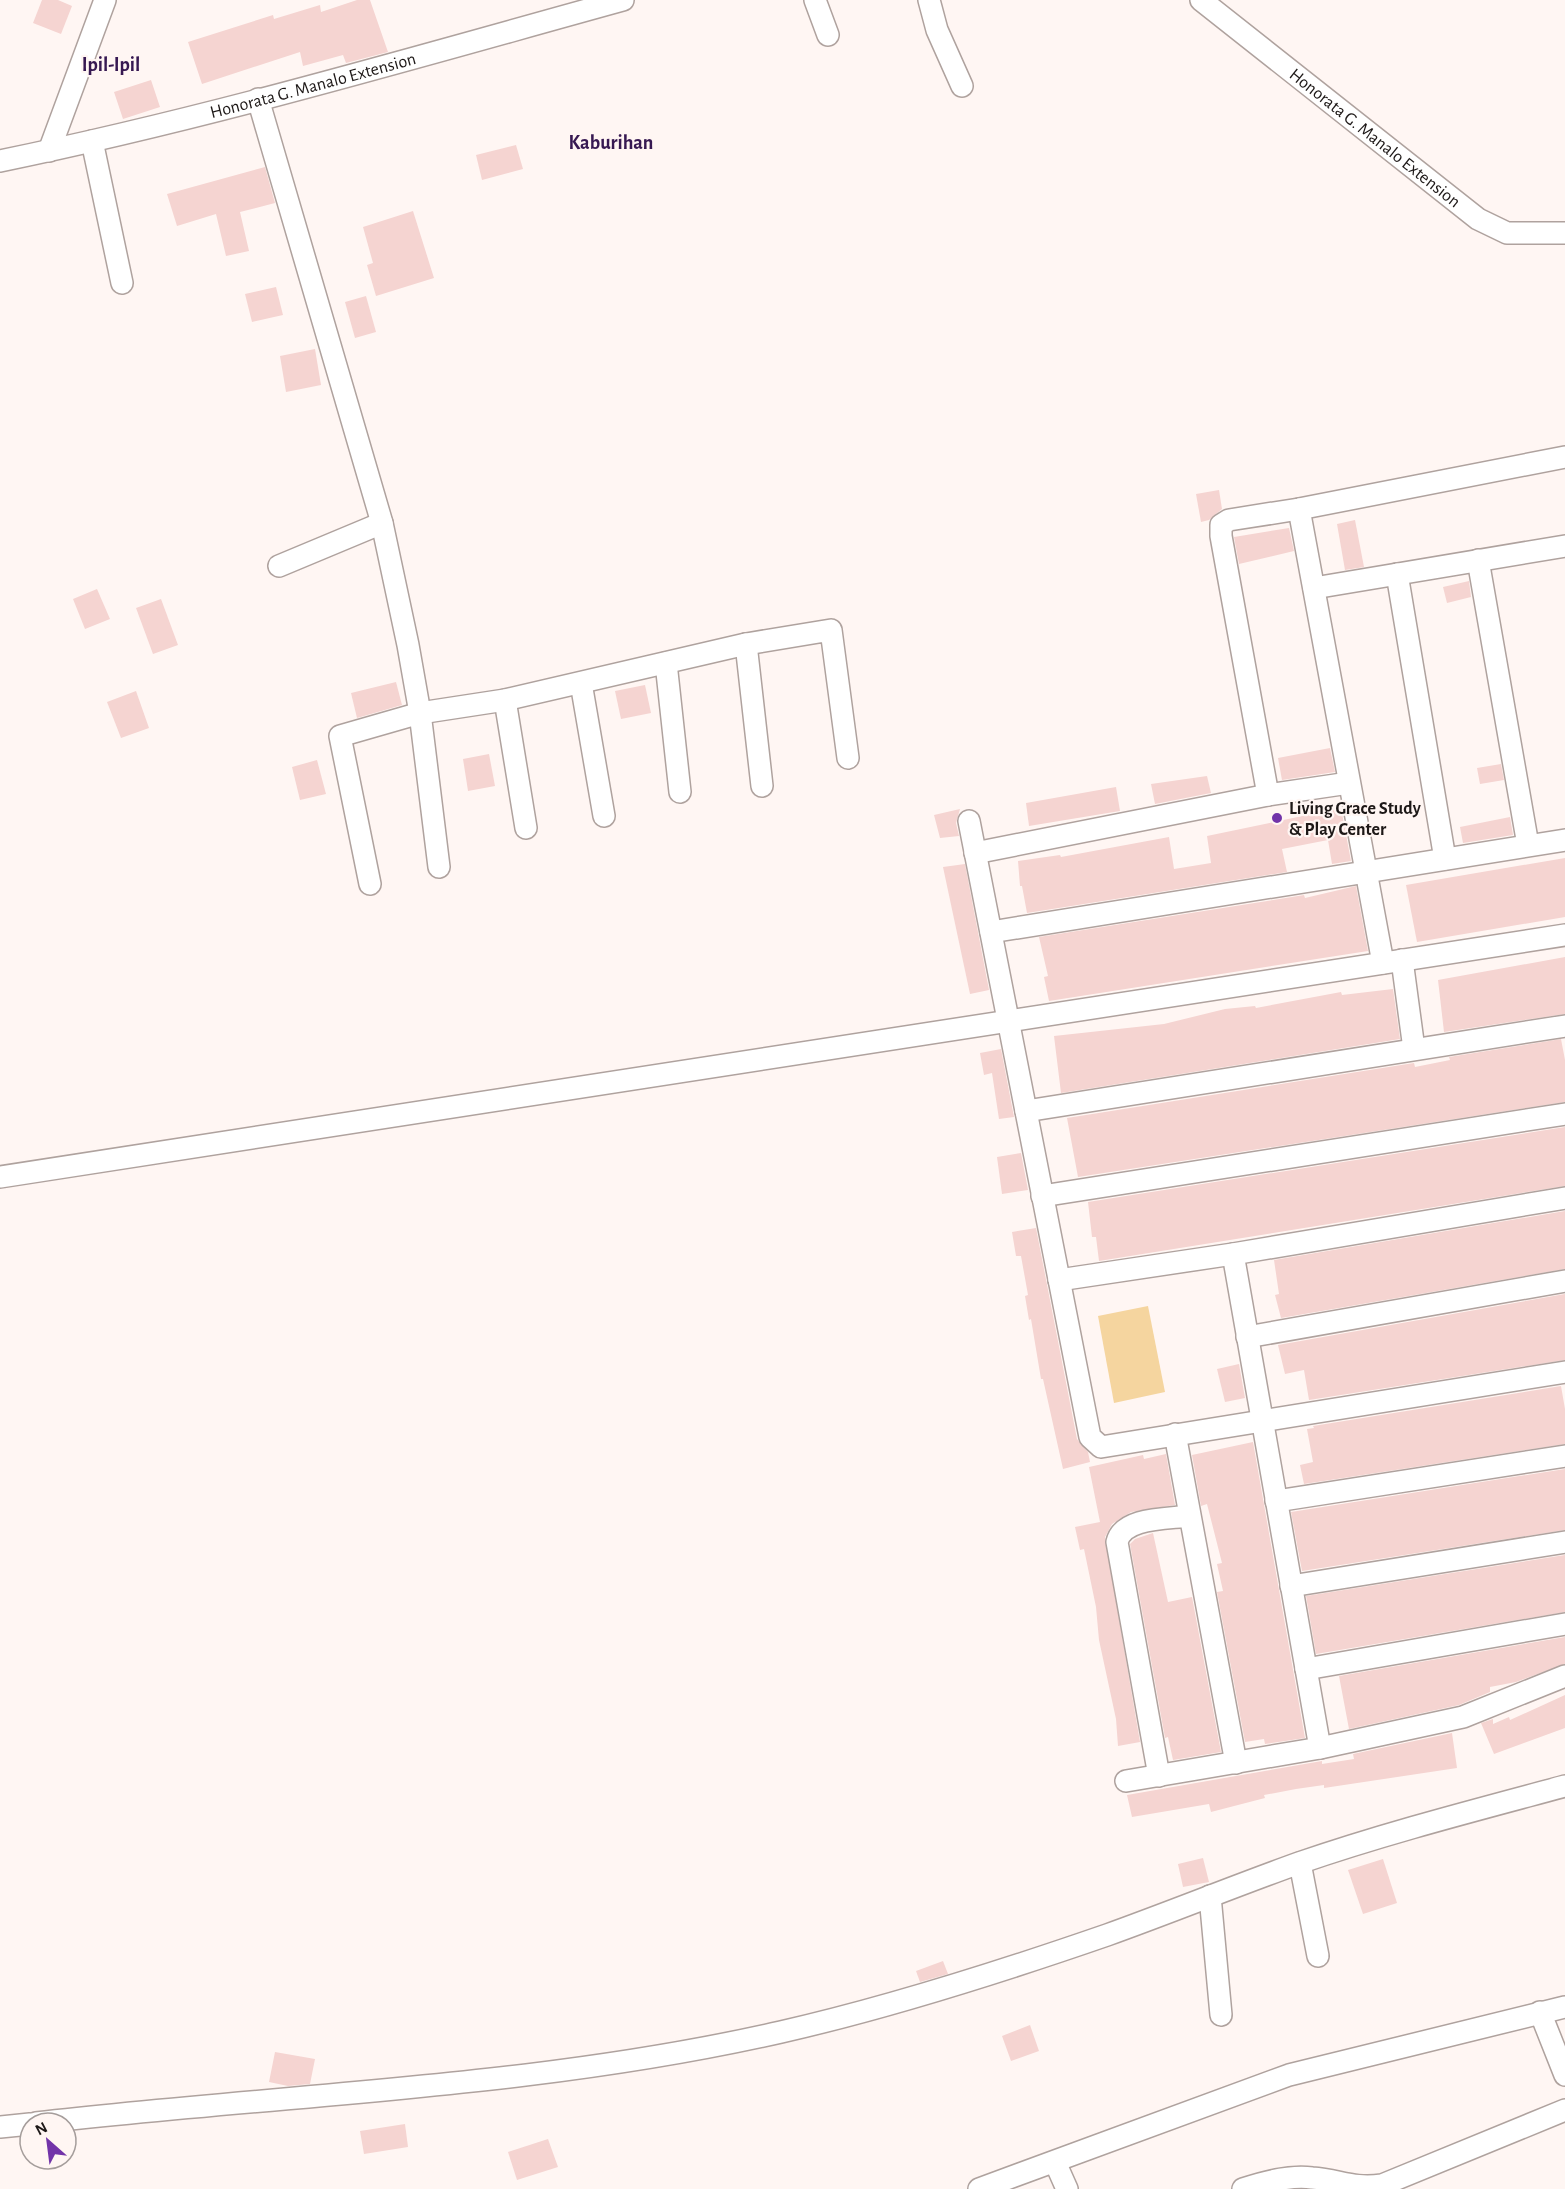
<svg xmlns="http://www.w3.org/2000/svg" width="1565" height="2189" viewBox="0 0 1565 2189" font-family="'Alegreya Sans',sans-serif">
  <rect width="100%" height="100%" fill="#fff6f3"/>
  <!-- green -->
  <polygon fill="#f5d59f" points="1148,1306 1165,1392 1114,1403 1098,1316"/>
  <!-- building -->
  <g fill="#f5d4d1">
    <polygon points="42,0 58,0 72,6 61,34 33,23"/>
    <polygon points="357,0 370,0 388,52 346,63 343,55 303,66 300,52 202,84 188,42 273,15 274,19 320,5 321,12"/>
    <polygon points="151,80 160,107 123,119 114,92"/>
    <polygon points="516,145 523,169 482,180 476,155"/>
    <polygon points="265,167 275,203 240,212 249,251 226,256 216,214 177,226 167,194"/>
    <polygon points="413,211 434,278 376,296 367,265 373,263 363,227"/>
    <polygon points="276,287 283,315 252,322 245,294"/>
    <polygon points="366,296 376,332 355,338 345,302"/>
    <polygon points="315,349 321,385 286,392 280,356"/>
    <polygon points="1219,490 1222,509 1209,520 1201,522 1196,494"/>
    <polygon points="1355,520 1364,567 1345,570 1337,524"/>
    <polygon points="1289,528 1294,551 1239,564 1234,537"/>
    <polygon points="1469,581 1471,597 1447,603 1443,587"/>
    <polygon points="97,589 110,619 85,629 73,599"/>
    <polygon points="161,599 178,645 153,654 136,608"/>
    <polygon points="396,682 402,705 357,718 351,693"/>
    <polygon points="645,685 651,713 621,719 615,691"/>
    <polygon points="136,691 149,728 121,738 107,702"/>
    <polygon points="1330,748 1335,772 1282,780 1278,758"/>
    <polygon points="489,754 495,786 468,791 463,759"/>
    <polygon points="317,760 326,794 300,800 292,767"/>
    <polygon points="1501,764 1504,780 1480,784 1477,768"/>
    <polygon points="1207,776 1211,793 1155,804 1151,784"/>
    <polygon points="1116,787 1120,811 1029,826 1026,803"/>
    <polygon points="1341,808 1351,861 1332,864 1328,840 1282,849 1287,872 1027,913 1022,886 1020,886 1018,861 1060,855 1061,857 1169,837 1174,869 1211,863 1207,836"/>
    <polygon points="960,809 956,823 959,836 940,838 934,815"/>
    <polygon points="1510,817 1513,835 1463,843 1460,827"/>
    <polygon points="1565,858 1565,917 1417,942 1406,885"/>
    <polygon points="965,864 989,990 970,994 943,867"/>
    <polygon points="1356,886 1368,951 1049,1001 1044,977 1048,976 1039,937 1292,897 1304,895 1305,898"/>
    <polygon points="1565,957 1565,1014 1444,1032 1438,980"/>
    <polygon points="1393,989 1400,1039 1061,1093 1054,1036 1164,1024 1225,1009 1255,1006 1256,1008 1341,992 1342,995"/>
    <polygon points="1561,1039 1565,1060 1565,1102 1078,1177 1067,1118 1414,1063 1415,1067 1450,1060 1449,1057"/>
    <polygon points="1001,1049 1014,1117 999,1119 992,1073 984,1075 980,1053"/>
    <polygon points="1565,1127 1565,1186 1099,1261 1096,1237 1092,1237 1088,1202"/>
    <polygon points="1021,1153 1028,1190 1002,1194 997,1157"/>
    <polygon points="1565,1211 1565,1269 1281,1318 1275,1295 1279,1294 1274,1260"/>
    <polygon points="1036,1228 1077,1439 1088,1452 1090,1462 1063,1469 1043,1379 1041,1379 1031,1319 1029,1320 1025,1296 1028,1295 1021,1256 1016,1256 1012,1232"/>
    <polygon points="1565,1294 1565,1360 1309,1400 1304,1370 1285,1374 1278,1345"/>
    <polygon points="1239,1364 1245,1398 1225,1402 1217,1369"/>
    <polygon points="1561,1386 1565,1409 1565,1444 1304,1484 1300,1465 1313,1462 1307,1429 1314,1428 1313,1426"/>
    <polygon points="1253,1442 1305,1738 1265,1744 1264,1739 1245,1742 1217,1592 1223,1591 1217,1564 1222,1563 1207,1504 1201,1506 1192,1455"/>
    <polygon points="1166,1454 1175,1505 1131,1512 1112,1524 1105,1537 1140,1742 1118,1746 1116,1719 1099,1640 1096,1607 1084,1549 1080,1550 1075,1527 1100,1522 1089,1467 1143,1455 1144,1459"/>
    <polygon points="1565,1469 1565,1530 1302,1571 1291,1512"/>
    <polygon points="1153,1533 1168,1602 1192,1597 1221,1752 1173,1760 1168,1737 1165,1738 1130,1544 1135,1539"/>
    <polygon points="1565,1555 1565,1612 1316,1654 1306,1596"/>
    <polygon points="1565,1637 1565,1664 1516,1682 1490,1687 1490,1692 1459,1705 1349,1729 1339,1676"/>
    <polygon points="1565,1695 1565,1728 1494,1754 1481,1723 1493,1719 1493,1724 1509,1717 1510,1720"/>
    <polygon points="1452,1733 1457,1768 1324,1788 1324,1785 1296,1789 1264,1795 1265,1798 1211,1812 1209,1804 1132,1817 1127,1795 1322,1761 1322,1764 1354,1759 1353,1754"/>
    <polygon points="1203,1858 1209,1882 1183,1887 1178,1864"/>
    <polygon points="1383,1859 1397,1903 1363,1914 1348,1870"/>
    <polygon points="943,1961 948,1974 920,1982 916,1971"/>
    <polygon points="1030,2025 1039,2051 1011,2061 1002,2036"/>
    <polygon points="275,2052 315,2059 310,2084 288,2086 269,2082"/>
    <polygon points="405,2124 408,2147 364,2154 360,2131"/>
    <polygon points="548,2139 558,2167 517,2180 508,2152"/>
  </g>
  <g fill="none" stroke-linecap="round" stroke-linejoin="round">
    <!-- street casing -->
    <g stroke="#afa29e" stroke-width="24">
      <g id="street">
        <polyline points="815,0 828,35"/>
        <polyline points="929,0 937,30 962,86"/>
        <path id="s1" d="M1201,0L1478,219L1507,233H1565"/>
        <polyline points="258,99 382,523 408,645 420,713 439,867"/>
        <polyline points="92,141 122,283"/>
        <polyline points="49,151 105,0"/>
        <path id="s2" d="M0,161C210,118 416,57 623,0"/>
        <polyline points="1299,509 1383,963"/>
        <polyline points="1478,560 1528,845"/>
        <polyline points="279,566 382,523"/>
        <polyline points="1397,574 1445,859"/>
        <polyline points="1314,588 1565,546"/>
        <polyline points="746,644 762,786"/>
        <polyline points="666,663 680,792"/>
        <polyline points="581,683 604,816"/>
        <polyline points="505,700 526,828"/>
        <polyline points="1268,795 1221,536 1221,525 1229,520 1299,509 1565,457"/>
        <polyline points="969,821 1090,1437 1101,1447 1565,1372"/>
        <polyline points="975,853 1268,795 1349,783"/>
        <polyline points="370,884 340,736 420,713 505,700 746,644 831,630 848,758"/>
        <polyline points="991,932 1565,840"/>
        <polyline points="1402,960 1414,1049"/>
        <polyline points="1026,1111 1565,1026"/>
        <polyline points="0,1177 1565,935"/>
        <polyline points="1042,1196 1565,1114"/>
        <polyline points="1233,1254 1320,1748"/>
        <polyline points="1059,1280 1233,1254 1565,1198"/>
        <polyline points="1247,1337 1565,1281"/>
        <polyline points="1175,1434 1236,1763"/>
        <polyline points="1276,1501 1565,1456"/>
        <polyline points="1291,1586 1565,1542"/>
        <polyline points="1306,1669 1565,1624"/>
        <path d="M1159,1776L1117,1542C1123,1517 1167,1519 1189,1516"/>
        <polyline points="1126,1781 1320,1748 1463,1717 1565,1676"/>
        <polyline points="1300,1863 1318,1956"/>
        <polyline points="1210,1896 1221,2015"/>
        <polyline points="1540,2012 1565,2075"/>
        <path d="M36,2123C285,2094 535,2088 781,2032C891,2007 1000,1972 1107,1935C1171,1912 1235,1886 1299,1863C1386,1833 1476,1810 1565,1786"/>
        <polyline points="0,2127 30,2124"/>
        <polyline points="1055,2162 1067,2189"/>
        <polyline points="979,2189 1289,2075 1565,2007"/>
        <path d="M1243,2189C1264,2182 1289,2175 1312,2178C1340,2180 1352,2189 1382,2185L1565,2110"/>
      </g>
    </g>
    <!-- street -->
    <use href="#street" stroke="#fff" stroke-width="21"/>
  </g>
  <!-- markers -->
  <circle fill="#7234a9" stroke="#fff6f3" stroke-width="2" cx="1277" cy="818" r="6"/>
  <g text-anchor="middle" stroke-width="4.5" stroke-linejoin="round" paint-order="stroke">
    <!-- street labels -->
    <g font-size="18" fill="#1d1817" stroke="#fff6f3">
      <text dy="6" stroke="none"><textPath href="#s2" startOffset="322">Honorata G. Manalo Extension</textPath></text>
      <text dy="6" stroke="none"><textPath href="#s1" startOffset="222">Honorata G. Manalo Extension</textPath></text>
    </g>
    <!-- poi labels -->
    <g font-size="18" font-weight="bold" fill="#1d1817" stroke="#fff6f3" text-anchor="start">
      <text x="1289" y="814">Living Grace Study<tspan x="1289" dy="21">&amp; Play Center</tspan></text>
    </g>
    <!-- neighbourhood labels -->
    <g font-size="20" font-weight="bold" fill="#371952" stroke="#fff6f3">
      <text x="111" y="71">Ipil-Ipil</text>
      <text x="611" y="149">Kaburihan</text>
    </g>
  </g>
  <!-- north arrow -->
  <g transform="translate(48 2141) rotate(332)"><circle r="28" fill="#fff6f3" stroke="#a59d9b" stroke-width="1.5"/>
  <path d="M0-4.5L10 22L0 15L-10 22Z" fill="#7234a9"/>
  <text y="-9" font-size="16" font-weight="bold" text-anchor="middle" fill="#1d1817">N</text>
  </g>
</svg>
